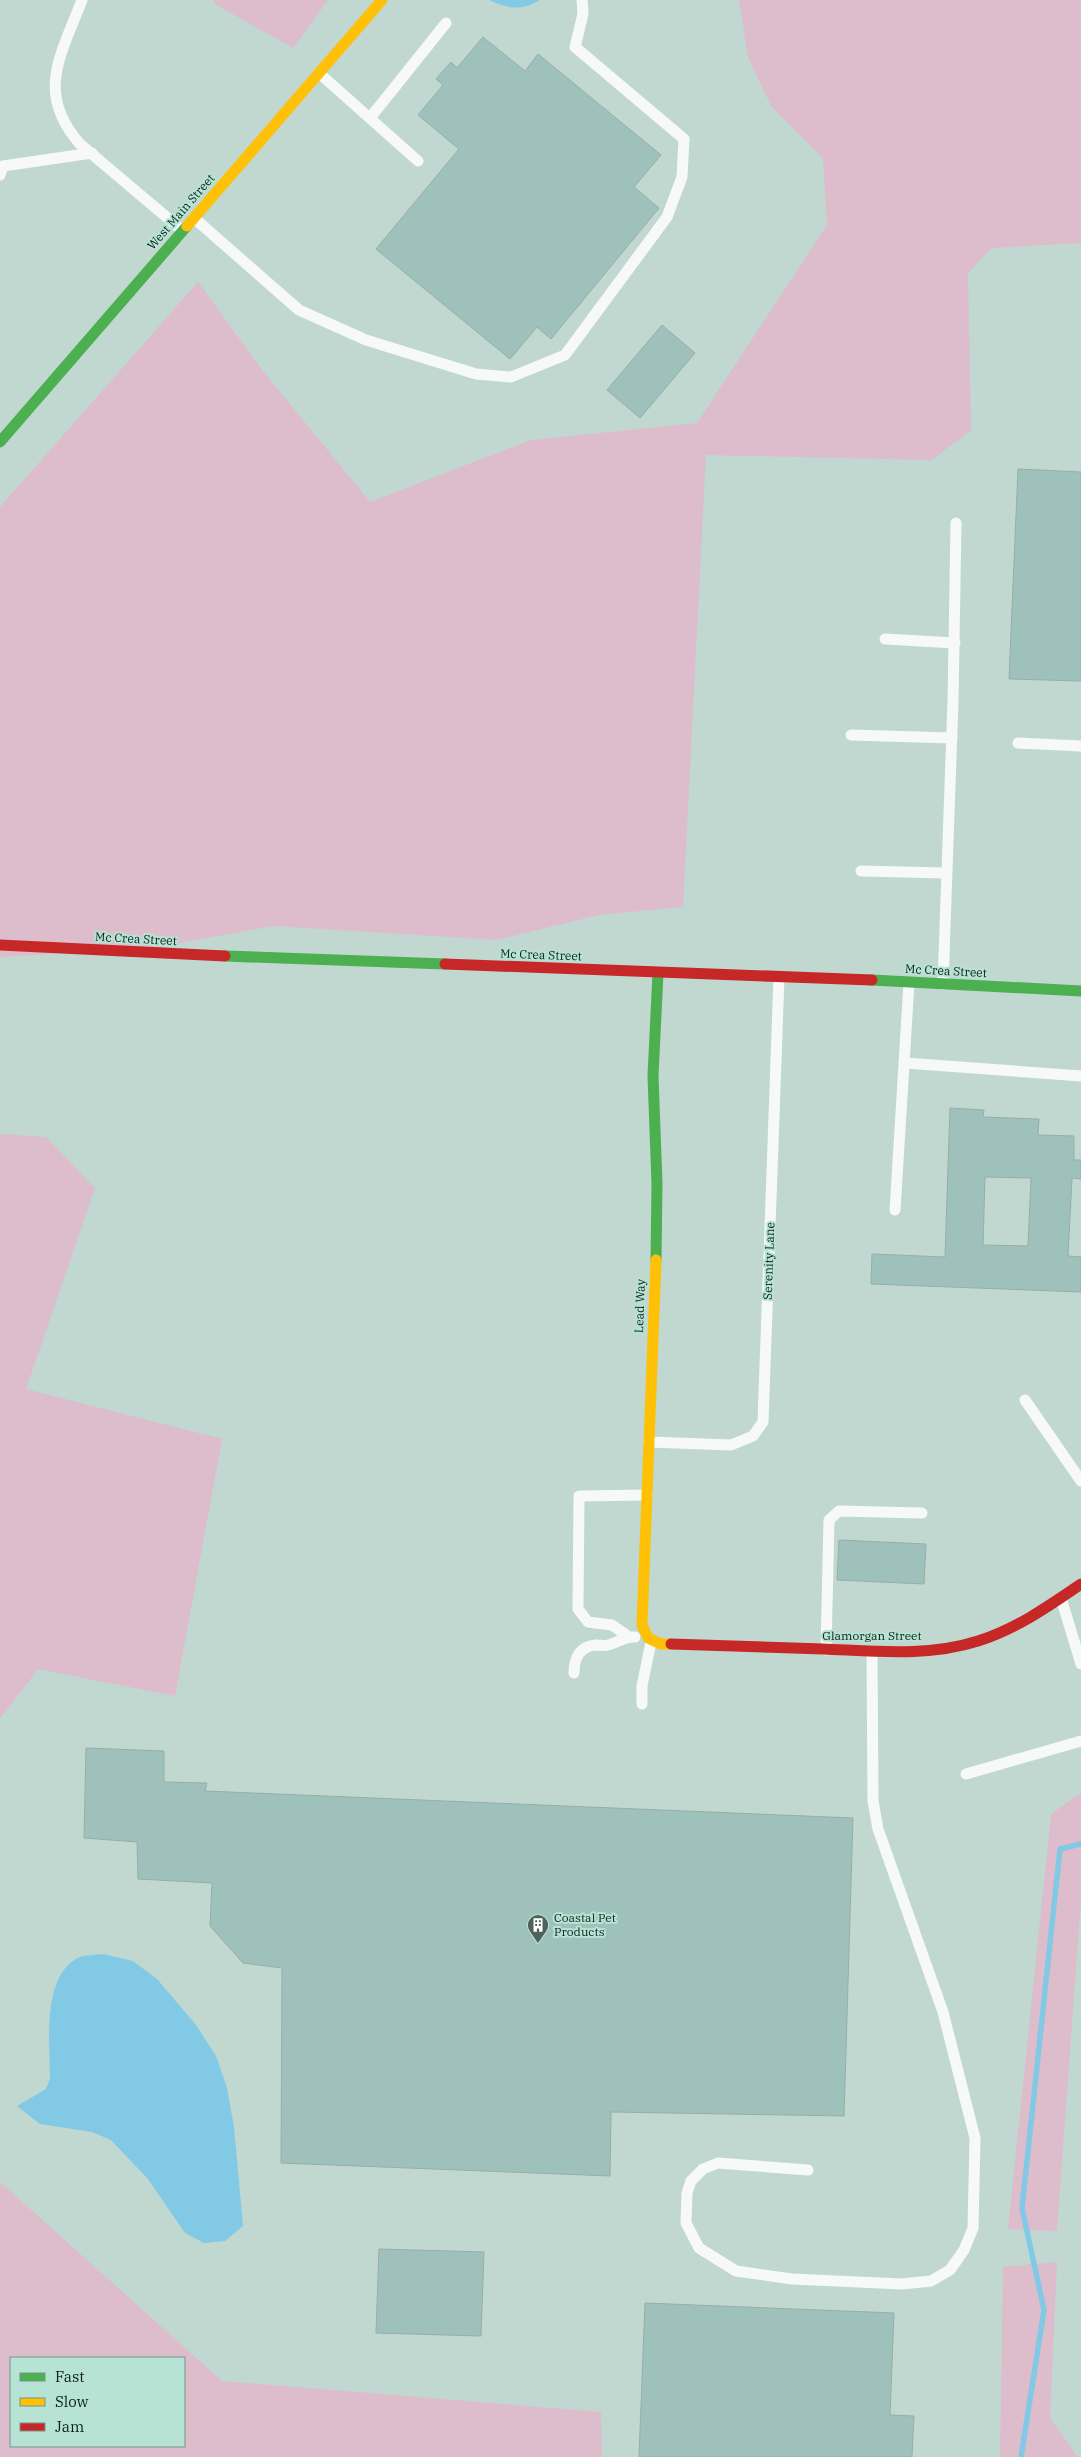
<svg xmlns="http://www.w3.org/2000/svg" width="1081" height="2457" viewBox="0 0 1081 2457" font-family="'IBM Plex Serif',serif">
  <rect width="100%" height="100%" fill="#c0d8d0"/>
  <!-- green -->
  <g fill="#ddbccc" fill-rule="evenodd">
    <polygon points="213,0 328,0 293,48 216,5"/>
    <polygon points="739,0 1081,0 1081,243 991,248 968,274 971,430 932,460 706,455 683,907 598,915 497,940 273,926 153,948 0,957 0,507 198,282 263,371 370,502 531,440 697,423 827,225 823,158 771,106 748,57"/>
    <polygon points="0,1134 46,1137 95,1188 26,1389 222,1439 175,1696 38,1669 0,1719"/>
    <polygon points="1081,1793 1081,1900 1057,2231 1008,2229 1051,1814"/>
    <path d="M0,2182L222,2381L601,2412L602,2457H0ZM11,2358H184V2446H11Z"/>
    <polygon points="1057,2262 1050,2418 1078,2457 1000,2457 1003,2267"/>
  </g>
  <!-- water -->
  <g fill="#82c9e6">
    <path d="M489,0H540C520,11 510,9 489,0Z"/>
    <path d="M103,1954L133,1961L157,1979L196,2025L216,2056L227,2088L234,2127L243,2226L225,2241L204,2243L185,2233L148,2179L111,2140L92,2132L40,2124L17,2106L46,2089L50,2079C50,2044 41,1974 80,1957C87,1955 96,1955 103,1954Z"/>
  </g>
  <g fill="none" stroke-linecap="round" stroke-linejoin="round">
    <!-- stream -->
    <polyline stroke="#82c9e6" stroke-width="5.5" points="1021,2457 1044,2310 1022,2208 1060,1849 1081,1844"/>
  </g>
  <!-- building -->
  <g fill="#9ec1bc" stroke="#99ada8" fill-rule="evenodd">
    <polygon points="483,37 525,71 538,54 661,155 634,187 659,208 551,339 537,327 510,359 376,249 459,149 418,115 443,85 436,79 451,62 457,68"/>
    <polygon points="662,325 695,353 640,418 607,390"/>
    <polygon points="1018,469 1081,472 1081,681 1009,679"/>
    <path d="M950,1108L984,1110L983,1117L1039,1119L1038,1135L1074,1136V1160H1081V1179L1072,1178L1068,1256L1081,1257V1292L871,1284L872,1254L945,1257ZM985,1177L1031,1178L1028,1246L983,1245Z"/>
    <polygon points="839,1540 926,1544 924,1584 837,1580"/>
    <polygon points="86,1748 164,1751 164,1782 207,1783 205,1791 853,1818 844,2116 611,2112 610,2176 281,2163 282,1968 243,1963 210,1926 212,1883 138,1879 137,1842 84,1838"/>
    <polygon points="379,2249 484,2252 481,2336 376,2333"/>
    <polygon points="645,2303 894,2313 890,2415 914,2416 912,2457 639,2457"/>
  </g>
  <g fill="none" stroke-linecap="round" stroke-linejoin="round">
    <!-- lane -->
    <g stroke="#f6f9f8" stroke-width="11">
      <path d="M82,0C61,55 35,93 80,144L183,231"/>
      <polyline points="319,73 418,161"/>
      <polyline points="370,118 446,23"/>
      <polyline points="0,175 3,166 92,153"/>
      <polyline points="194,218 299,310 366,340 476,374 511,377 565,355 667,217 682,177 684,139 575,47 583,14 582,0"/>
      <polyline points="885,639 955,643"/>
      <polyline points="851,735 952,738"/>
      <polyline points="1018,743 1081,746"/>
      <polyline points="861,871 946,873"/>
      <polyline points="943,984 953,701 956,523"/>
      <polyline points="905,1063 1081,1076"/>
      <polyline points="895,1210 909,983"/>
      <polyline points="1025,1400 1081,1481"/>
      <polyline points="649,1442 731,1445 753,1436 763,1422 779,977"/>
      <polyline points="1061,1598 1081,1664"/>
      <polyline points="629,1637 612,1625 588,1622 578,1609 579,1496 647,1495"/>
      <polyline points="826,1650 829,1520 839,1511 922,1513"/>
      <path d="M574,1673C574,1658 580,1646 596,1645C600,1645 604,1646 608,1645C617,1643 625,1636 635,1637"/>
      <polyline points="642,1704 642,1686 651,1642"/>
      <polyline points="966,1774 1081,1741"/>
      <polyline points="808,2170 718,2163 703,2169 691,2181 687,2193 686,2223 699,2248 736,2271 792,2279 902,2284 931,2281 950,2270 964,2250 973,2228 975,2138 943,2012 878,1829 873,1801 872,1651"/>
    </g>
    <!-- fast -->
    <g stroke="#4caf50" stroke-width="11">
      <polyline points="0,442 187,226"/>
      <polyline points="225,956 445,964"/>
      <polyline points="872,980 1081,991"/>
      <polyline points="656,1260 657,1184 653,1076 658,973"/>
    </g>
    <!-- slow -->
    <g stroke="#ffc107" stroke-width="11">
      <polyline points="187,226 382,0"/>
      <polyline points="656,1260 642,1625 648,1638 661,1644 671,1644"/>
    </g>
    <!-- jam -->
    <g stroke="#c62828" stroke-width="11">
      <polyline points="0,945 225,956"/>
      <polyline points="445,964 872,980"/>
      <path d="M671,1644C722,1646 773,1647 823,1649C875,1651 928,1657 978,1641C1016,1629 1049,1606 1081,1584"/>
    </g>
  </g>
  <!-- icons -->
  <defs>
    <g id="building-pin" transform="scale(1.125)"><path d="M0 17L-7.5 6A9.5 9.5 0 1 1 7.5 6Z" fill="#4e615a" stroke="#b6e3d4"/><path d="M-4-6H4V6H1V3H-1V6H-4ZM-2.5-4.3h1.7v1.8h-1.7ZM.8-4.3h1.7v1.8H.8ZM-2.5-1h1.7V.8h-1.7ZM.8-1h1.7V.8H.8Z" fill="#fff"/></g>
  </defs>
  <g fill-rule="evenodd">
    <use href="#building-pin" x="538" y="1925"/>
  </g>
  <g text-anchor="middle" stroke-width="4" stroke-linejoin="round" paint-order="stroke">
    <!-- street labels -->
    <g font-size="12" fill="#10211b" stroke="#b6e3d4">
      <text transform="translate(181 212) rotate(-49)" y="4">West Main Street</text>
      <text transform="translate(136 939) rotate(3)" y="4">Mc Crea Street</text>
      <text transform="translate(541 955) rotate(2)" y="4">Mc Crea Street</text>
      <text transform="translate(946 971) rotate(3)" y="4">Mc Crea Street</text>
      <text transform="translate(769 1261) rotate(-88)" y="4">Serenity Lane</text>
      <text transform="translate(640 1306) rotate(-88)" y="4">Lead Way</text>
      <text x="872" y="1640">Glamorgan Street</text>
    </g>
    <!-- poi labels -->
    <g font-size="12" fill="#10211b" stroke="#b6e3d4" text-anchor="start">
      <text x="554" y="1922">Coastal Pet<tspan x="554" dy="14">Products</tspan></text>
    </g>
  </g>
  <!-- legend -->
  <rect x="10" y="2357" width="175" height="90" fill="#b6e3d4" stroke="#74958a"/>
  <rect x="20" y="2373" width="25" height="8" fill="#4caf50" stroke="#74958a"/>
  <text x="55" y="2382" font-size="15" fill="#10211b">Fast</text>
  <rect x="20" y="2398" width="25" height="8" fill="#ffc107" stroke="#74958a"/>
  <text x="55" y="2407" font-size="15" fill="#10211b">Slow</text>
  <rect x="20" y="2423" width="25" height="8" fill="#c62828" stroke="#74958a"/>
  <text x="55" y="2432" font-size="15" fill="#10211b">Jam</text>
</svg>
